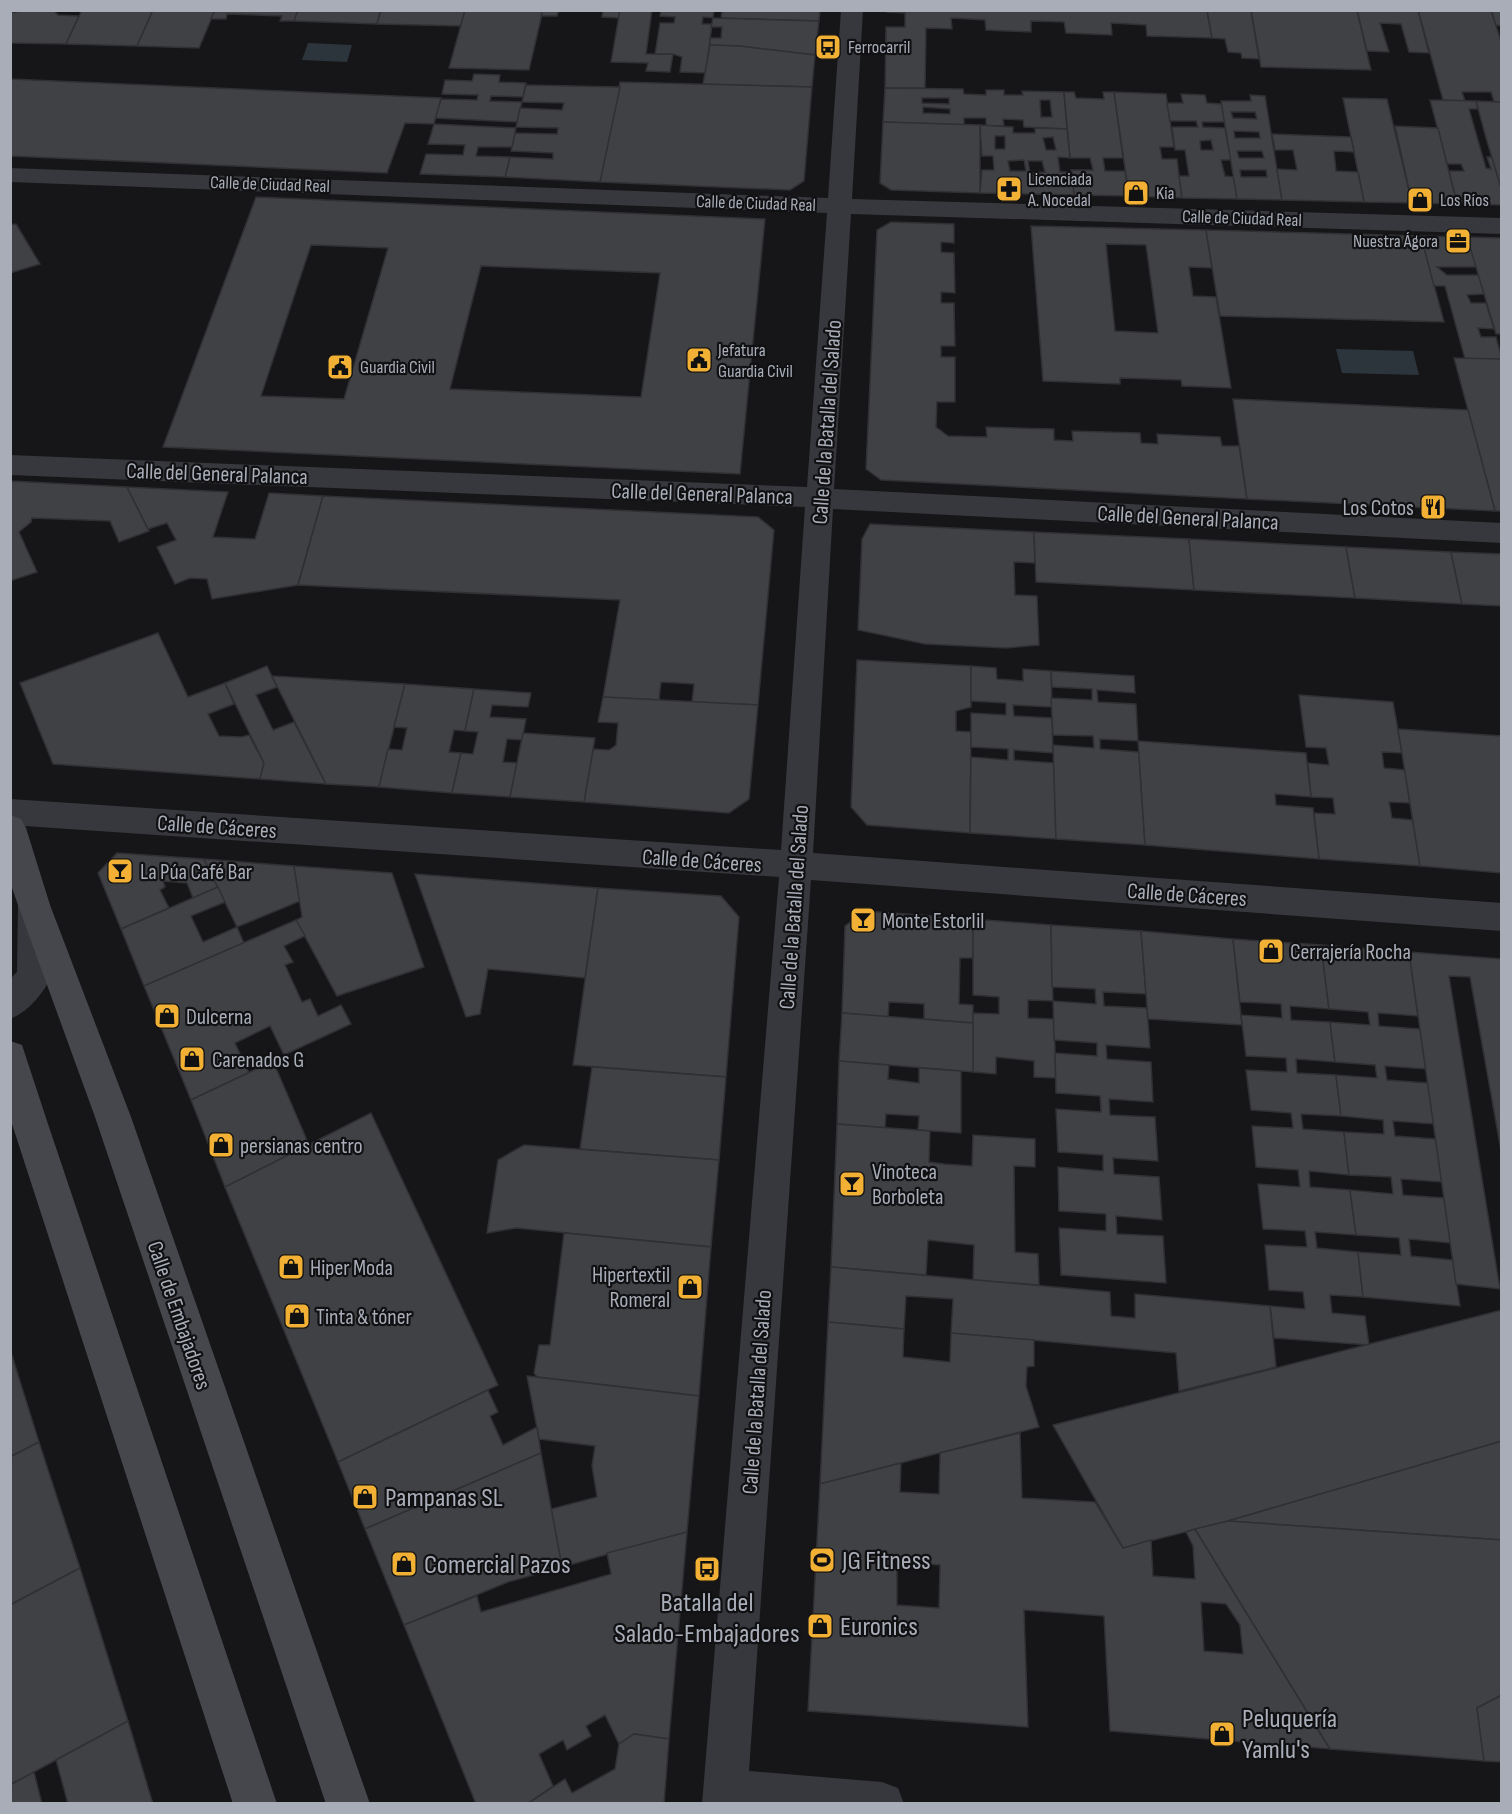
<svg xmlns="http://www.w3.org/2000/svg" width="1512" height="1814" viewBox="0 0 1512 1814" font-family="'Sofia Sans Condensed',sans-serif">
  <rect width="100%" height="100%" fill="#161618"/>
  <!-- water -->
  <g fill="#2c353c">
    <polygon points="308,43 352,45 347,62 302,60"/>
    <polygon points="1336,349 1413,351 1419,375 1342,373"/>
  </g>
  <!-- building -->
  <g fill="#404145" stroke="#303034" stroke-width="1.5" fill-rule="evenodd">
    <polygon points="27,10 53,10 58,15 79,16 66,44 10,43 10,13"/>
    <polygon points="82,10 153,10 137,46 66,44"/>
    <polygon points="153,10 215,10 199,48 137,46"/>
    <polygon points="215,10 298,10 294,21 280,21 282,16 227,14 226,19 211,19"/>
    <polygon points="298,10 381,10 377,24 294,21"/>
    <polygon points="381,10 465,10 461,26 377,24"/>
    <polygon points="465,10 543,10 529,70 449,68"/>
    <polygon points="543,10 559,10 557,16 541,16"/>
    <polygon points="603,10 620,10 619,18 602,17"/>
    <polygon points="620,10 652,10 646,54 673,54 670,72 646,71 648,63 611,62"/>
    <polygon points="661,10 714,10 713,18 703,17 702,24 712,24 706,73 680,72 682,57 673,54 655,54 660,23 674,23 675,17 660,16"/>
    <polygon points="722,10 820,10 819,21 721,18"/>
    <polygon points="887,10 1207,10 1212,38 1147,36 1146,25 1111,23 1112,35 1066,33 1064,22 1031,21 1031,32 986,30 985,20 951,18 952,29 926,28 925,88 885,88 886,27 905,27 905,13 887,12"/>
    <polygon points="1207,10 1251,10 1259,59 1242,58 1241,53 1228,52 1225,39 1212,38"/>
    <polygon points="1251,10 1357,10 1371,70 1261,67"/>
    <polygon points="1357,10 1418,10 1429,53 1409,52 1401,24 1380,23 1389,52 1367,51"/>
    <polygon points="1418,10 1491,10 1502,44 1502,102 1494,102 1491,92 1462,92 1465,101 1443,100"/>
    <polygon points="1491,10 1502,10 1502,26 1496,25"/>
    <polygon points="713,18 819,21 815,55 739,46 710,45 710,38 721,38 722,27 711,27"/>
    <polygon points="710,45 739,46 815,55 812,87 703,84"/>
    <polygon points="474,74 500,75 499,82 526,83 523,97 491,96 490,101 522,102 517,122 435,118 441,99 477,100 478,95 442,94 445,80 472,81"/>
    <polygon points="10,79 441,98 434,124 405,123 387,173 10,156"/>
    <polygon points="620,82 812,87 804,181 790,190 600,182"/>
    <polygon points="526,85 620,87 600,182 505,177 510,157 553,159 553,153 511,151 515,133 557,134 558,128 516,127 520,108 562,110 564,103 522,102"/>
    <path d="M885,88L963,89L964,94L986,95V90H1004V95H1023L1022,91L1064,92L1067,129L1024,127L1023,120L1003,119L1004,126H986V118H964V125L883,122ZM922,98H949V104L922,103ZM1040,100H1050L1052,117H1041ZM923,107L950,109V114L923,113Z"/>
    <polygon points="1064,92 1074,92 1076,98 1104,99 1103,92 1114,92 1123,158 1103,158 1105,171 1125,171 1129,196 1074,195 1071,170 1093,170 1090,158 1070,158"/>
    <polygon points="1114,92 1166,94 1174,147 1160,147 1162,159 1177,159 1182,198 1129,196"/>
    <path d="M1181,94L1205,95L1207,103L1222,104L1225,122H1202L1203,127L1225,128L1231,160H1221L1225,176L1234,177L1237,199L1182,198L1179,176H1189L1185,150H1175L1172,127H1198L1196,121H1170L1167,103H1183ZM1211,140L1213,150H1201L1200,141Z"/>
    <path d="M1250,95L1265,96L1282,200L1237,199L1221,101H1251ZM1231,112H1255L1257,119L1233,118ZM1234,131L1259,132L1260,138H1235ZM1237,151H1262L1264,158H1239ZM1240,170H1266L1267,177H1241Z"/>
    <polygon points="1343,98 1387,99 1412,203 1364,202"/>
    <polygon points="1430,100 1476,101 1478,109 1469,109 1486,168 1491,169 1487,157 1492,157 1502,191 1502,205 1457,204 1449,171 1464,171 1461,164 1447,164"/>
    <polygon points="1476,101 1502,102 1502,191 1486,138"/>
    <polygon points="883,122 980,125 980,193 891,190 880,183"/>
    <polygon points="434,124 516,128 512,147 478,147 476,156 510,157 505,177 420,174 426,154 463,155 465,145 428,144"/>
    <path d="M980,125L1013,127V133H1035V128L1067,129L1070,158L1058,157L1060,172H1072L1074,195L980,193L982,170H994L993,156H982ZM995,136H1005V149H995ZM1053,137L1056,150H1046L1043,138ZM1024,160L1026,171H1010L1008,161ZM1028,161H1042L1045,172L1030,173Z"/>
    <polygon points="1395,126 1438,128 1457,204 1412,203"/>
    <polygon points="1272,134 1351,137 1354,152 1334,151 1336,171 1358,172 1364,202 1282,200 1277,169 1297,170 1293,150 1275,150"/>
    <path d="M256,197L765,219L740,474L163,447ZM311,245L388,248L344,399L261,396ZM481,266L660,273L641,397L450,389Z"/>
    <polygon points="891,222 954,224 954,243 941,242 941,252 954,253 955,293 941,292 941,303 954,303 955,346 941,346 941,357 955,357 955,402 937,402 936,427 948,436 987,437 986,427 1054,429 1054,440 1073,441 1072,431 1140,433 1141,443 1158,444 1157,434 1220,437 1222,446 1239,446 1247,499 881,480 866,469 877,230"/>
    <polygon points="16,224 40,264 10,273 10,225"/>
    <path d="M1031,226L1206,230L1212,268L1189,267L1193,296L1216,297L1231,388L1182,386L1181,380L1120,378V384L1043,381ZM1106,244L1146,245L1158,333L1115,331Z"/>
    <polygon points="1206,230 1421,236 1444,322 1220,316"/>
    <polygon points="1421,236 1467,237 1477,267 1437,267 1447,275 1479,275 1484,294 1467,295 1471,303 1486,303 1494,329 1478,328 1481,337 1496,337 1502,359 1465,359 1445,286 1434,286"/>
    <polygon points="1467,237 1502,238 1502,334 1496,334"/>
    <polygon points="1454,358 1502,359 1502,511 1495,511"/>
    <polygon points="1233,399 1468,410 1495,511 1247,499"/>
    <polygon points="10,481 127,487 149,531 119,542 110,521 32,518 31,522 19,532 37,572 10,581"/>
    <polygon points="127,487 228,492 213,537 255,539 269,493 323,496 298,585 212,599 207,579 190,578 175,584 157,547 176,540 167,523 148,529"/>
    <polygon points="323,496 758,517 774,530 758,705 692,702 694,684 661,682 659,700 603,697 620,600 298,585"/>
    <polygon points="870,524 1034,532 1035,563 1014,562 1015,595 1037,596 1039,645 1006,648 925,644 858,630 862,539"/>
    <polygon points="1034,532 1189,539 1194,590 1036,582"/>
    <polygon points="1189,539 1346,547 1355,598 1194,590"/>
    <polygon points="1346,547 1451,552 1462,604 1355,598"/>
    <polygon points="1451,552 1502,554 1502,606 1462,604"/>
    <polygon points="158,633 188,697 225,683 234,704 208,714 219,736 241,737 249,735 264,763 260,779 53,764 20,683"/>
    <polygon points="857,660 971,666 971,707 956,711 956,731 971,732 970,833 867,825 851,807"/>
    <polygon points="267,666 277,687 256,695 273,730 294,722 326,784 260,779 264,763 225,683"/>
    <polygon points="971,666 996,668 997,679 1023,681 1023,669 1051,671 1052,707 1013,705 1014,716 1052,718 1053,753 1014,750 1014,760 1054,763 1056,839 970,833 971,757 1008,760 1008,749 971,747 971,713 1006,715 1006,703 971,701"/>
    <polygon points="1051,671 1134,676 1135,693 1097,690 1098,702 1136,704 1138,741 1100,739 1100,749 1139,752 1145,845 1056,839 1053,745 1094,748 1093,736 1053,735 1051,698 1092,700 1092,689 1052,687"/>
    <polygon points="272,676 405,684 379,787 326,784"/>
    <polygon points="405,684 474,689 465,731 454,730 449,752 461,753 452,793 379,787 388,749 402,750 407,728 394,727"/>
    <polygon points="474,689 531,693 528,707 492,705 490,717 526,719 522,740 507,739 503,762 517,763 510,797 452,793 461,753 473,754 478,732 465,731"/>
    <polygon points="1299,695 1393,702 1402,753 1382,752 1384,768 1405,770 1410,803 1389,802 1392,818 1413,820 1420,866 1319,859 1314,813 1335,814 1333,798 1311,797 1308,763 1329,765 1326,748 1306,747"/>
    <polygon points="603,697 758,705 749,799 729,813 584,802 593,749 609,750 616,745 618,723 598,722"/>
    <polygon points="1398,729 1502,736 1502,873 1420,866"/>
    <polygon points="523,733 595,738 584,802 510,797"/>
    <polygon points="1138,741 1306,753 1311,797 1275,794 1276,805 1313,808 1319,859 1145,845"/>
    <polygon points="117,853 204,859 218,887 193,898 187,883 163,881 165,887 160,890 169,908 121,929 98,873"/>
    <polygon points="204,859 294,866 300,901 237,927"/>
    <polygon points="294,866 392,873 424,967 337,996 296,920 302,917"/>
    <polygon points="415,874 598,888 585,978 488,969 480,1014 466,1017"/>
    <polygon points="218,887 225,902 191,916 203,942 237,927 244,943 144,986 121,929"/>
    <polygon points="598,888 721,896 739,917 726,1077 573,1065"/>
    <polygon points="866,911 973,919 973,958 960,958 959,1004 973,1005 973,1023 924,1019 924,1004 889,1002 888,1017 842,1013 845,926"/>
    <polygon points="973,919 1051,925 1053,1001 1028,1000 1028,1018 1054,1019 1056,1078 1034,1077 1034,1061 996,1057 996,1074 973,1072 973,1013 999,1014 999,997 973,995"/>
    <polygon points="296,920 305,936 284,946 293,962 285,965 302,1002 310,999 318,1016 341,1005 351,1024 284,1055 270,1026 235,1043 249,1073 191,1100 144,986"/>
    <polygon points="1051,925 1141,931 1146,994 1103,992 1104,1006 1147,1008 1150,1048 1106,1045 1107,1059 1151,1062 1153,1102 1109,1099 1110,1115 1155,1117 1158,1161 1113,1158 1114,1174 1159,1177 1162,1220 1116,1216 1117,1234 1163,1236 1166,1283 1061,1275 1059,1228 1106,1231 1106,1214 1059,1211 1058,1167 1103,1171 1103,1155 1058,1152 1056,1109 1101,1112 1100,1096 1056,1093 1055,1053 1097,1056 1097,1043 1054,1040 1053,1001 1096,1004 1095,989 1052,987"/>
    <polygon points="1141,931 1233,939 1242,1025 1148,1019"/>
    <polygon points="1233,939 1321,945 1329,1009 1290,1006 1291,1020 1330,1022 1335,1062 1296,1059 1297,1073 1336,1075 1341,1116 1301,1114 1303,1129 1344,1132 1349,1175 1309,1171 1310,1187 1350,1190 1356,1235 1315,1232 1317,1248 1358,1252 1363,1297 1330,1295 1332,1313 1365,1316 1369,1345 1274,1338 1270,1306 1305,1309 1303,1292 1269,1290 1265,1245 1307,1247 1305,1231 1263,1229 1258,1184 1300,1187 1298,1170 1256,1167 1252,1126 1293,1128 1291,1113 1251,1110 1246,1070 1287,1072 1286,1058 1246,1056 1241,1015 1282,1018 1281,1004 1240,1002"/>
    <polygon points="1321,945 1409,952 1418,1016 1378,1013 1379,1026 1420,1029 1426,1069 1385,1066 1387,1080 1428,1083 1434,1124 1393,1121 1395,1136 1436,1139 1442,1182 1401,1179 1403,1195 1444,1198 1451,1243 1409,1239 1411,1256 1453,1260 1460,1306 1363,1297 1358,1252 1401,1255 1399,1238 1356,1235 1350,1190 1393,1194 1391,1177 1349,1175 1344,1132 1384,1134 1383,1120 1341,1116 1336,1075 1377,1078 1375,1065 1335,1062 1330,1022 1370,1025 1368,1012 1329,1009"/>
    <polygon points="1409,952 1502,959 1502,1156 1470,977 1449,976 1500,1289 1456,1284"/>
    <polygon points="842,1013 973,1023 973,1072 839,1061"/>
    <polygon points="273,1061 309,1145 225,1187 191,1100"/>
    <polygon points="839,1061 889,1065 888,1079 919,1083 919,1068 961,1071 961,1133 918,1130 919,1116 886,1114 885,1128 837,1124"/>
    <polygon points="592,1067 726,1077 719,1160 580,1149"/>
    <polygon points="371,1113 498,1385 338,1462 225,1187"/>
    <polygon points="837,1124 930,1131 929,1162 944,1164 972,1166 973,1135 1035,1139 1035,1167 1014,1166 1015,1252 1038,1254 1039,1285 973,1280 974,1245 945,1242 928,1240 926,1275 831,1267"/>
    <polygon points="524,1145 719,1160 711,1247 516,1228 487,1233 498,1160"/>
    <polygon points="564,1233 711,1247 699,1396 537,1377 534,1373 539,1345 550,1345"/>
    <polygon points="831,1267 1110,1292 1111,1316 1135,1318 1135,1294 1270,1306 1276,1367 1179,1391 1176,1353 951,1333 953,1299 906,1296 904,1329 828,1322"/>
    <polygon points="1502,1310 1502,1441 1228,1521 1123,1548 1053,1425"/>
    <polygon points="828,1322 904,1329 903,1357 950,1362 951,1333 1034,1340 1034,1366 1027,1367 1026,1386 1039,1427 820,1484"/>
    <polygon points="10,1349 39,1442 10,1457"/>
    <polygon points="527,1376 699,1396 687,1532 562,1567 551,1509 597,1497 592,1466 595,1446 539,1439"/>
    <polygon points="488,1390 498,1412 490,1416 503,1445 537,1427 541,1453 365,1529 338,1462"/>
    <path d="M1020,1433L1022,1498L1095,1502L1123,1548L1151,1540L1153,1576L1195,1579L1193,1546L1186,1532L1195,1529L1330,1749L1110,1731L1104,1616L1024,1610L1028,1727L808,1711L820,1484L901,1463L900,1492L939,1494L940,1453ZM897,1562L940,1565L939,1608L897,1605ZM1201,1602L1226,1604L1240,1625L1243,1654L1204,1651Z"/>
    <polygon points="1502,1441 1502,1540 1228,1521"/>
    <polygon points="39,1442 80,1568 10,1605 10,1457"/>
    <polygon points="541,1453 562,1567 508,1582 404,1625 365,1529"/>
    <polygon points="1228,1521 1502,1540 1502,1695 1477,1708 1484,1761 1330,1749 1195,1529"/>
    <polygon points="687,1532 669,1739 634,1734 619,1744 605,1715 586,1726 591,1736 567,1750 563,1740 539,1754 553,1786 527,1804 476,1804 404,1625 477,1596 481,1612 611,1574 607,1553"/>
    <polygon points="80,1568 128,1721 10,1785 10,1605"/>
    <polygon points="1502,1695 1502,1762 1484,1761 1477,1708"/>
    <polygon points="128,1721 153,1804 68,1804 56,1760"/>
    <polygon points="634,1734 669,1739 664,1804 527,1804 565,1779 572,1793 615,1769 619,1744"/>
    <polygon points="34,1772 42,1804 10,1804 10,1785"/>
  </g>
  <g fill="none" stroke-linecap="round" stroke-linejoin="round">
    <!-- minor -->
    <polygon fill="#37383d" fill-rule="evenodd" points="841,10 863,10 852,199 1502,218 1502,234 851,214 834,489 1502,523 1502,543 833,509 813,853 1502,903 1502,931 811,880 749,1771 882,1782 898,1788 904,1804 702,1804 779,877 10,825 10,799 781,850 805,507 10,475 10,455 807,487 827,213 10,182 10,168 828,198"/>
    <!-- tertiary -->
    <path fill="#37383d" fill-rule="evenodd" d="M34,891L46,895L50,905L51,977C43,994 28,1012 10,1019V979L17,972L18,905L22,895Z"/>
    <!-- secondary -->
    <g fill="#45474d" fill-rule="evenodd">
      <polygon points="10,815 21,819 26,828 50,905 131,1117 370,1804 326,1804 95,1117 18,905 10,882"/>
      <polygon points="10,1041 22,1045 48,1124 277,1804 233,1804 12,1124"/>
    </g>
  </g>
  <!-- icons -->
  <defs>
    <g id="bus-square" transform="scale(1.35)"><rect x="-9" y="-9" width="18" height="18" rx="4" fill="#f2b134" stroke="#111113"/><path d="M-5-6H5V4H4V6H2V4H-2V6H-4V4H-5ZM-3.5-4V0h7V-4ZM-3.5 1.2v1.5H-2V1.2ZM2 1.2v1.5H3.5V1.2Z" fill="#111"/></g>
    <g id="pharmacy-square" transform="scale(1.35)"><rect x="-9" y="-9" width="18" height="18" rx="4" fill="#f2b134" stroke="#111113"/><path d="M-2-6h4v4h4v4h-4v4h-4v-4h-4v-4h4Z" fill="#111"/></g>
    <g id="shop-square" transform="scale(1.35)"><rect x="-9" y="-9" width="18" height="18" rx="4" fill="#f2b134" stroke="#111113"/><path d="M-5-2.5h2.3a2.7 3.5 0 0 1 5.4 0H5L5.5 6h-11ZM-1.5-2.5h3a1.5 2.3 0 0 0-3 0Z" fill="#111"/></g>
    <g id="office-square" transform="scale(1.35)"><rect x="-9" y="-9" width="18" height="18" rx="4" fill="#f2b134" stroke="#111113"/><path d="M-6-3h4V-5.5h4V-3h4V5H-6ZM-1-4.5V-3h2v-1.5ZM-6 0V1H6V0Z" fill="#111"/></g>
    <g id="civic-square" transform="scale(1.35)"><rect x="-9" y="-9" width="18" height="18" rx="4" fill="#f2b134" stroke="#111113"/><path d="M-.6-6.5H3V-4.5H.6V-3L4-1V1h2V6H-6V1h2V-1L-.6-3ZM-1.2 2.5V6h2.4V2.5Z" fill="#111"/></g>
    <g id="restaurant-square" transform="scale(1.35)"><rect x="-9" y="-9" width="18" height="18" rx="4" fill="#f2b134" stroke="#111113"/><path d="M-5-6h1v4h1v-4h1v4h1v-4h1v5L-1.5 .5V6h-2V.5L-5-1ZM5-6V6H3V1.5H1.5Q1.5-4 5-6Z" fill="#111"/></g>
    <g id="bar-square" transform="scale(1.35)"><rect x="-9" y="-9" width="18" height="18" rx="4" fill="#f2b134" stroke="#111113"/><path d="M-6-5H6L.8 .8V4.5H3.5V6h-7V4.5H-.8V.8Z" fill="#111"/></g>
    <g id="stadium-square" transform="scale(1.35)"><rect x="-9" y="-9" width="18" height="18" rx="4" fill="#f2b134" stroke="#111113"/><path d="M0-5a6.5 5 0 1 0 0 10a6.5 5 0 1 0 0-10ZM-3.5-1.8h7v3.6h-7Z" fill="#111"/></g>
  </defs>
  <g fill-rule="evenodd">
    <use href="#bus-square" x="828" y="47"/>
    <use href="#pharmacy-square" x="1009" y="189"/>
    <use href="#shop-square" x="1136" y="193"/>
    <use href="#shop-square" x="1420" y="200"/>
    <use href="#office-square" x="1458" y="241"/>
    <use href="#civic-square" x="699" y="360"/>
    <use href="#civic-square" x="340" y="367"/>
    <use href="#restaurant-square" x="1433" y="507"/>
    <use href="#bar-square" x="120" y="871"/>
    <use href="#bar-square" x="863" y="920"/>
    <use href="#shop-square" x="1271" y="951"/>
    <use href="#shop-square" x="167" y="1016"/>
    <use href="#shop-square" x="192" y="1059"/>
    <use href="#shop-square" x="221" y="1145"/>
    <use href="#bar-square" x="852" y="1184"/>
    <use href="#shop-square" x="291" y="1267"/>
    <use href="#shop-square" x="690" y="1287"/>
    <use href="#shop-square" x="297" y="1316"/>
    <use href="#shop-square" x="365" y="1497"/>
    <use href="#stadium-square" x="822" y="1560"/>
    <use href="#shop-square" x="404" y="1564"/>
    <use href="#bus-square" x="707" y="1569"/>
    <use href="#shop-square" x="820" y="1626"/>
    <use href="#shop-square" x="1222" y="1734"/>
  </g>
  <g text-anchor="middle" stroke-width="4.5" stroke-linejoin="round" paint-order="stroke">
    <!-- far-poi labels -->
    <g font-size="18" fill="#a8adb8" stroke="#111113" text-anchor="start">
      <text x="848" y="53">Ferrocarril</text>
      <text x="1028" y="185">Licenciada<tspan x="1028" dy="21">A. Nocedal</tspan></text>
      <text x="1156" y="199">Kia</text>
      <text x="1440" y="206">Los Ríos</text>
      <text x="1438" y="247" text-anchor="end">Nuestra Ágora</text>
      <text x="718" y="356">Jefatura<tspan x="718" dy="21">Guardia Civil</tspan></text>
      <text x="360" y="373">Guardia Civil</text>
    </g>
    <!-- far-street labels -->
    <g font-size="18" fill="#a8adb8" stroke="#111113">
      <text transform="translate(270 184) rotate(2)" y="6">Calle de Ciudad Real</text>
      <text transform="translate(756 203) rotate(2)" y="6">Calle de Ciudad Real</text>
      <text transform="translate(1242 218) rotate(2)" y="6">Calle de Ciudad Real</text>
    </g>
    <!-- street labels -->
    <g font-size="22" fill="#a8adb8" stroke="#111113">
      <text transform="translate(826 422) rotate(-86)" y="8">Calle de la Batalla del Salado</text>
      <text transform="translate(217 473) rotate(2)" y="8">Calle del General Palanca</text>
      <text transform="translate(702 493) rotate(2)" y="8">Calle del General Palanca</text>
      <text transform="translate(1188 517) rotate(3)" y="8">Calle del General Palanca</text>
      <text transform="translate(217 826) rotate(4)" y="8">Calle de Cáceres</text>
      <text transform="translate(702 860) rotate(4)" y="8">Calle de Cáceres</text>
      <text transform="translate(1187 894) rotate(4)" y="8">Calle de Cáceres</text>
      <text transform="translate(793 907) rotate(-86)" y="8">Calle de la Batalla del Salado</text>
      <text transform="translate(180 1315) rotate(71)" y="8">Calle de Embajadores</text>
      <text transform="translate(756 1392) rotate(-86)" y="8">Calle de la Batalla del Salado</text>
    </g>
    <!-- poi labels -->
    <g font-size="22" fill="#a8adb8" stroke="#111113" text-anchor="start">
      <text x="1414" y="515" text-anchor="end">Los Cotos</text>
      <text x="140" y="879">La Púa Café Bar</text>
      <text x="882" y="928">Monte Estorlil</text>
      <text x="1290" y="959">Cerrajería Rocha</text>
      <text x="186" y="1024">Dulcerna</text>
      <text x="212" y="1067">Carenados G</text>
      <text x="240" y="1153">persianas centro</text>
      <text x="872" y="1179">Vinoteca<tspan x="872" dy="25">Borboleta</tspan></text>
      <text x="310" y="1275">Hiper Moda</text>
      <text x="670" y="1282" text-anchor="end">Hipertextil<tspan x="670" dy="25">Romeral</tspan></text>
      <text x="316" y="1324">Tinta &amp; tóner</text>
    </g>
    <!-- near-poi labels -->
    <g font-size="27" fill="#a8adb8" stroke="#111113" text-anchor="start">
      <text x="385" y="1506">Pampanas SL</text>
      <text x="842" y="1569">JG Fitness</text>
      <text x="424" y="1573">Comercial Pazos</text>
      <text x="707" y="1611" text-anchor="middle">Batalla del<tspan x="707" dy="31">Salado-Embajadores</tspan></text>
      <text x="840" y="1635">Euronics</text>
      <text x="1242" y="1727">Peluquería<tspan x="1242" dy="31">Yamlu's</tspan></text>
    </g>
  </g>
  <!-- border -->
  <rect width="1512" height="1814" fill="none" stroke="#a8adb8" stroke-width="24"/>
</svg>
